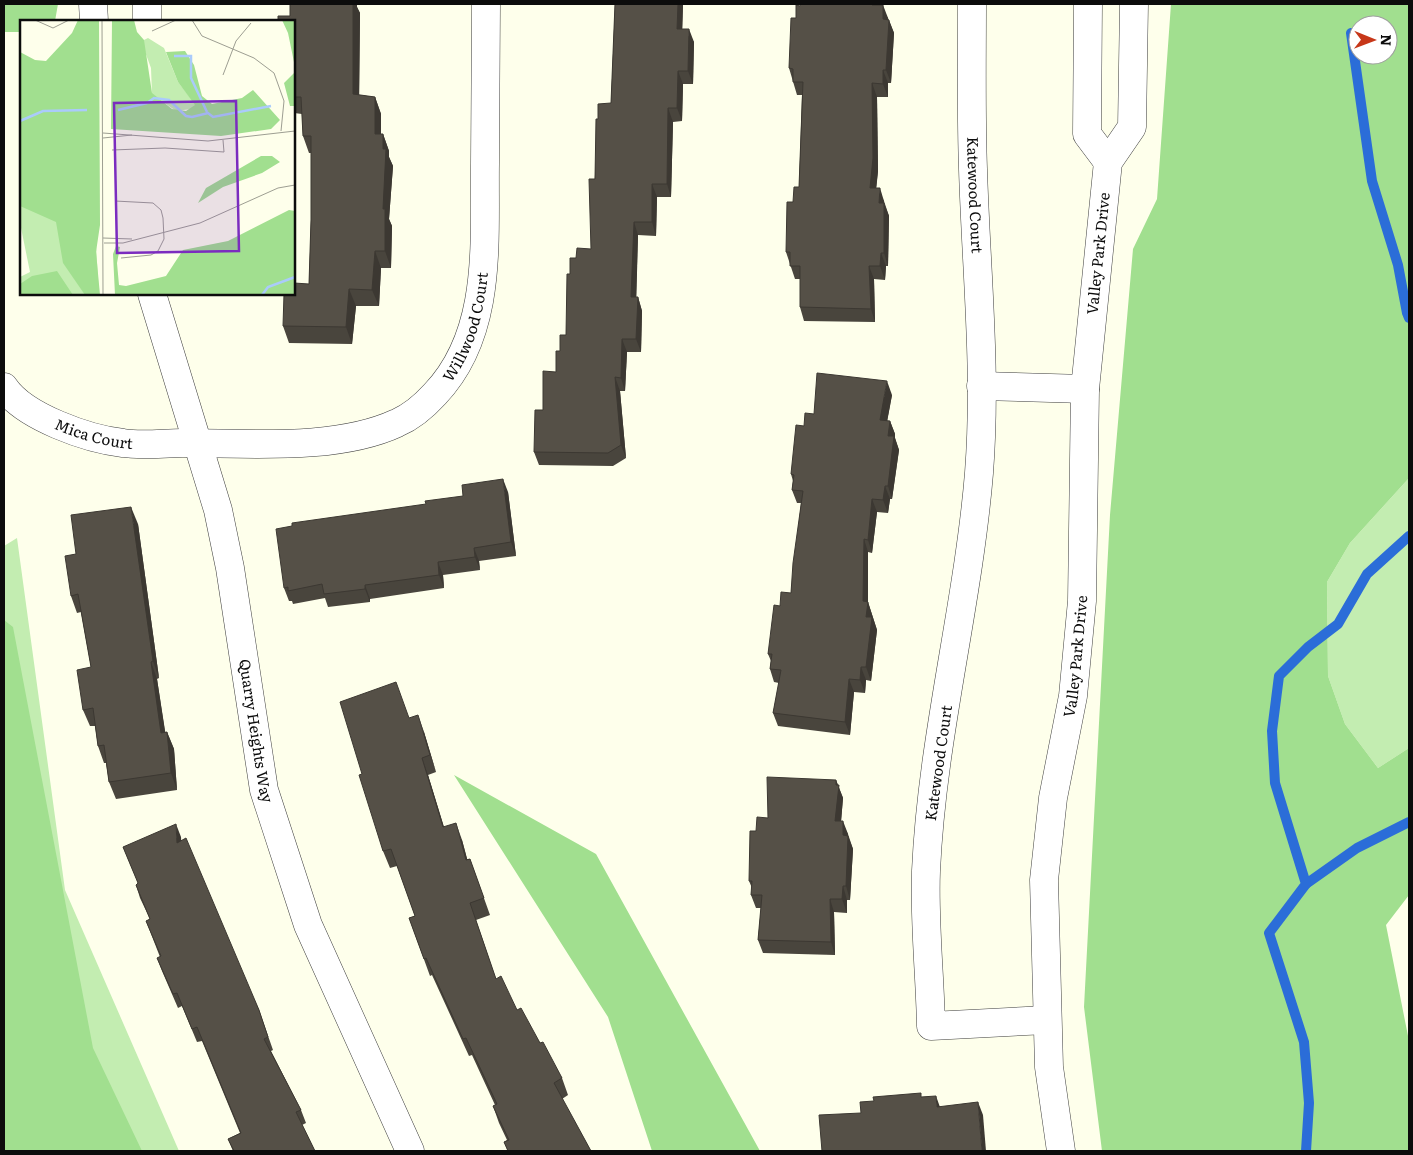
<svg xmlns="http://www.w3.org/2000/svg" width="1413" height="1155" viewBox="0 0 1413 1155" font-family="Literata,serif">
  <rect width="100%" height="100%" fill="#feffeb"/>
  <!-- green -->
  <g fill="#c3edb1">
    <polygon points="1409,478 1409,748 1378,768 1345,724 1328,676 1327,582 1350,543"/>
    <polygon points="17,538 65,890 179,1151 4,1151 4,546"/>
  </g>
  <!-- forest -->
  <g fill="#a1df8f" fill-rule="evenodd">
    <polygon points="4,4 58,4 55,21 21,21 21,32 4,32"/>
    <path d="M1171,4H1409V478L1350,543L1327,582L1328,676L1345,724L1378,768L1409,748V895L1386,925L1409,1041V1151H1102L1084,1007L1110,515L1133,249L1157,199ZM1358,25H1388V55H1358Z"/>
    <polygon points="4,620 13,627 93,1048 142,1151 4,1151"/>
    <polygon points="454,775 596,854 760,1151 652,1151 608,1017"/>
  </g>
  <g fill="none" stroke-linecap="round" stroke-linejoin="round">
    <!-- stream -->
    <g stroke="#2b6dd8" stroke-width="10">
      <polyline points="1351,33 1372,181 1398,265 1407,313 1409,318"/>
      <polyline points="1306,884 1357,848 1409,822"/>
      <polyline points="1306,1151 1309,1103 1304,1042 1269,933 1306,884 1275,783 1272,731 1279,676 1308,647 1338,624 1367,574 1409,536"/>
    </g>
    <!-- minor casing -->
    <g stroke="#3f3f3f" stroke-width="29">
      <g id="minor">
        <polyline points="93,4 94,21"/>
        <polyline points="147,4 147,21"/>
        <path id="s1" d="M972,4C972,59 971,114 973,169C976,270 987,371 979,473C968,606 932,737 926,871C924,922 930,975 931,1026L1047,1020"/>
        <polyline points="1088,4 1087,134 1108,162"/>
        <path id="s2" d="M152,294L218,510L230,568L264,790L308,925L410,1151"/>
        <polyline points="981,386 1085,389"/>
        <path id="s3" d="M4,387C24,417 88,439 123,443C142,446 163,443 183,443C249,443 337,451 397,423C411,417 425,405 435,394C493,333 484,243 485,164C485,111 486,57 486,4"/>
        <path id="s4" d="M1061,1151L1049,1067L1044,880L1053,798L1073,696L1082,601L1085,389L1108,162L1132,127L1134,4"/>
      </g>
    </g>
    <!-- minor -->
    <use href="#minor" stroke="#fff" stroke-width="28"/>
  </g>
  <!-- wall -->
  <g fill="#49453d">
    <polygon points="290,4 357,4 357,7 360,13 359,95 375,97 381,114 381,134 383,134 389,151 389,157 393,166 389,219 392,226 391,268 381,268 379,306 356,306 352,344 289,343 283,326 309,284 311,220 311,153 309,153 303,136 302,114 294,113 294,21 290,16"/>
    <polygon points="615,4 683,4 682,29 694,42 693,84 683,84 682,121 673,122 671,197 657,197 656,236 638,235 636,297 638,297 642,311 641,352 627,352 625,391 620,391 626,458 613,466 539,465 534,452 543,410 556,372 560,351 566,335 570,274 576,258 591,249 598,119 611,103"/>
    <polygon points="878,5 888,18 894,33 891,83 888,83 888,97 877,97 878,171 876,188 884,201 889,216 888,266 886,266 885,280 874,279 875,322 804,321 800,307 800,279 795,279 786,252 793,202 799,187 802,95 797,95 789,68 796,18 800,6"/>
    <polygon points="892,395 887,421 890,421 895,434 895,438 899,450 892,499 890,499 888,513 877,512 872,553 868,552 868,602 877,630 871,681 866,680 865,693 854,692 850,735 778,726 773,713 779,683 774,682 770,669 771,661 768,654 780,606 791,593 801,503 797,503 792,490 793,481 791,474 804,426 814,414"/>
    <polygon points="508,492 516,556 479,561 480,570 443,575 444,588 370,599 370,602 328,607 325,598 293,604 292,601 289,601 284,588"/>
    <polygon points="138,524 159,678 157,679 165,732 167,732 174,749 177,790 116,799 109,782 106,763 104,763 98,746 95,726 90,726 83,710 91,667 81,612 77,613 71,596 76,554"/>
    <polygon points="424,732 436,772 428,775 444,827 462,840 467,859 470,859 490,915 476,920 496,979 517,1010 540,1043 562,1078 568,1095 562,1099 591,1151 508,1151 504,1142 507,1140 499,1123 493,1106 495,1105 472,1055 469,1056 432,975 430,976 409,918 415,916 397,866 390,868 383,851 362,774"/>
    <polygon points="836,780 843,798 841,821 848,834 853,849 850,900 847,900 847,913 834,912 835,955 763,953 758,940 761,908 756,908 751,895 752,888 749,881 756,831 768,818"/>
    <polygon points="181,837 181,841 259,1010 273,1050 271,1051 301,1110 306,1123 302,1125 315,1151 233,1151 228,1139 240,1133 202,1041 197,1042 182,1006 178,1008 162,971 157,958 160,957 146,921 150,919 140,898 136,885 138,883 123,847"/>
  </g>
  <!-- shaded-wall -->
  <g fill="#3c3832">
    <polygon points="353,4 357,4 357,7 360,13 359,111 353,94"/>
    <polygon points="678,4 683,4 682,42 677,29"/>
    <polygon points="883,5 888,18 888,33 883,19"/>
    <polygon points="889,20 894,33 891,83 886,70"/>
    <polygon points="689,29 694,42 693,84 688,71"/>
    <polygon points="883,70 888,83 888,97 883,84"/>
    <polygon points="678,71 683,84 682,121 677,108"/>
    <polygon points="872,83 877,97 878,171 875,201 870,188"/>
    <polygon points="375,97 381,114 381,151 375,134"/>
    <polygon points="668,108 673,122 671,197 667,184"/>
    <polygon points="383,134 389,151 389,157 393,166 389,219 392,226 391,268 385,251 383,209"/>
    <polygon points="652,184 657,197 656,236 652,222"/>
    <polygon points="880,188 884,201 884,216 879,203"/>
    <polygon points="884,203 889,216 888,266 884,253"/>
    <polygon points="634,222 638,235 636,311 631,297"/>
    <polygon points="375,251 381,268 379,306 372,290"/>
    <polygon points="881,253 886,266 885,280 880,266"/>
    <polygon points="869,266 874,279 875,322 871,309"/>
    <polygon points="349,289 356,306 352,344 346,327"/>
    <polygon points="638,297 642,311 641,352 636,339"/>
    <polygon points="622,339 627,352 625,391 621,378"/>
    <polygon points="615,377 620,391 626,458 621,445"/>
    <polygon points="887,381 892,395 885,433 880,420"/>
    <polygon points="890,421 895,434 895,438 899,450 892,499 888,486 888,436"/>
    <polygon points="503,479 508,492 516,556 511,542"/>
    <polygon points="885,486 890,499 888,513 883,500"/>
    <polygon points="872,499 877,512 872,553 868,540"/>
    <polygon points="131,507 138,524 159,678 153,661"/>
    <polygon points="864,539 868,552 868,603 868,602 877,630 871,681 866,667 866,617 863,601"/>
    <polygon points="474,548 479,561 480,570 475,557"/>
    <polygon points="438,562 443,575 444,588 439,575"/>
    <polygon points="365,585 370,599 370,602 365,589"/>
    <polygon points="151,662 157,679 168,750 161,733"/>
    <polygon points="861,667 866,680 865,693 860,680"/>
    <polygon points="849,679 854,692 850,735 845,722"/>
    <polygon points="418,715 424,732 436,772 430,755"/>
    <polygon points="167,732 174,749 177,790 171,773"/>
    <polygon points="422,758 428,775 449,844 443,827"/>
    <polygon points="836,780 843,798 840,834 835,821"/>
    <polygon points="843,821 848,834 848,840 848,836 853,849 850,900 846,886 843,835"/>
    <polygon points="456,823 462,840 472,877 466,860"/>
    <polygon points="176,824 181,837 182,856 177,843"/>
    <polygon points="843,886 847,900 847,913 842,899"/>
    <polygon points="830,899 834,912 835,955 831,942"/>
    <polygon points="936,1096 941,1110 937,1107"/>
    <polygon points="978,1102 983,1115 986,1151 982,1151"/>
  </g>
  <!-- building -->
  <g fill="#555047" stroke="#3c3832">
    <polygon points="290,4 353,4 353,94 375,97 375,134 383,134 383,149 386,149 383,209 385,209 385,251 375,251 372,290 349,289 346,327 283,326 284,294 294,294 294,283 309,284 311,220 311,136 303,136 301,97 294,97 294,21 278,21 278,16 290,16"/>
    <polygon points="615,4 678,4 677,29 689,29 688,71 678,71 677,108 668,108 667,184 652,184 652,222 634,222 631,297 638,297 636,339 622,339 621,378 615,377 621,445 608,453 534,452 535,410 543,410 543,371 556,372 556,351 560,351 560,335 566,335 567,274 570,274 570,258 576,258 577,248 591,249 589,179 595,179 596,119 598,119 598,104 611,103"/>
    <polygon points="801,4 872,4 872,5 883,5 883,19 889,20 886,70 883,70 883,84 872,83 873,158 870,188 880,188 879,203 884,203 884,253 881,253 880,266 869,266 871,309 800,307 800,266 790,266 790,252 786,252 787,202 793,202 794,187 799,187 803,82 793,82 793,69 789,68 791,18 796,18 796,5 800,6"/>
    <polygon points="817,373 887,381 880,420 890,421 888,436 894,436 888,486 885,486 883,500 872,499 868,540 864,539 863,601 868,602 866,617 872,617 866,667 861,667 860,680 849,679 845,722 773,713 781,670 770,669 772,654 768,654 774,605 780,606 781,592 791,593 793,563 803,491 792,490 794,475 791,474 796,425 804,426 805,413 814,414"/>
    <polygon points="503,479 511,542 474,548 475,557 438,562 439,575 365,585 365,589 324,594 322,584 288,591 288,587 284,588 276,529 292,526 292,523 426,504 425,501 463,496 462,485"/>
    <polygon points="131,507 153,661 151,662 161,733 167,732 171,773 109,782 104,745 98,746 93,708 83,710 77,670 91,667 78,594 71,596 65,556 76,554 71,515"/>
    <polygon points="396,682 409,718 418,715 430,755 422,758 443,827 456,823 466,860 470,859 484,898 470,903 496,979 501,976 517,1010 521,1008 540,1043 543,1042 562,1078 554,1083 591,1151 508,1151 504,1142 509,1140 493,1106 497,1104 466,1038 463,1039 426,958 424,959 409,918 415,916 391,849 383,851 359,775 362,774 340,702"/>
    <polygon points="767,777 836,780 836,785 839,785 835,821 843,821 843,835 848,836 846,886 843,886 842,899 830,899 831,942 758,940 762,895 751,895 752,881 749,881 750,831 756,831 757,817 768,818"/>
    <polygon points="176,824 177,843 186,838 259,1010 268,1037 264,1039 301,1110 296,1112 315,1151 234,1151 228,1139 241,1133 197,1027 192,1029 177,993 173,994 157,958 161,956 146,921 150,919 136,885 138,883 123,847"/>
    <polygon points="921,1093 921,1097 936,1096 937,1107 978,1102 982,1151 822,1151 819,1115 861,1113 860,1102 874,1101 873,1097"/>
  </g>
  <g text-anchor="middle" stroke-width="5" stroke-linejoin="round" paint-order="stroke">
    <!-- street labels -->
    <g font-size="15" fill="#0c0c0c" stroke="#fff">
      <text dy="5" stroke="none"><textPath href="#s1" startOffset="191">Katewood Court</textPath></text>
      <text dy="5" stroke="none"><textPath href="#s4" startOffset="902">Valley Park Drive</textPath></text>
      <text dy="5" stroke="none"><textPath href="#s3" startOffset="535">Willwood Court</textPath></text>
      <text dy="5" stroke="none"><textPath href="#s3" startOffset="104">Mica Court</textPath></text>
      <text dy="5" stroke="none"><textPath href="#s4" startOffset="498">Valley Park Drive</textPath></text>
      <text dy="5" stroke="none"><textPath href="#s2" startOffset="450">Quarry Heights Way</textPath></text>
      <text transform="translate(939 763) rotate(-82)" y="5">Katewood Court</text>
    </g>
  </g>
  <!-- overview -->
  <g transform="translate(20 20)">
    <rect width="275" height="275" fill="#feffeb"/>
    <path d="M128,18L144,28L158,62L176,85L171,89L156,91L132,74L131,48L124,29V20ZM0,73L76,225L79,275H0V257L10,252L0,203Z" fill="#c3edb1"/>
    <path d="M58,0H79L80,205L76,232L80,275H65L43,243L36,202L0,186V32L15,40L26,41L52,13ZM92,0H114L117,12L124,20L132,73L152,89L166,91L175,85L158,62L146,32L165,31L174,45L182,76L192,84L222,78L233,70L260,100L251,109L201,116L91,109ZM262,0H275V47L268,13ZM275,52V86H270L264,63ZM241,136H252L260,142L242,153L203,167L178,183L186,168ZM269,190L275,191V275H95L93,234L96,226L100,227L97,243L99,265L106,266L146,256L163,230L208,221ZM37,251L53,275H0V264L12,256Z" fill="#a1df8f"/>
    <path fill="none" stroke="#aacbfb" stroke-width="2.5" d="M154,36H171V58L187,92M98,90L127,83L134,78L149,80L166,96L172,97L188,93L193,97L251,86M0,101L23,91L67,90M242,275L248,267L275,257"/>
    <path fill="none" stroke="#9d9e92" stroke-width="1" d="M15,0L33,8L49,0M82,0L83,275M172,0L182,16L234,38L254,53L264,81L261,111M132,11L156,0M203,55L216,21L231,3M83,113L188,121L275,111M83,118L112,115M92,130L145,128L204,132L203,120M95,181L133,183L141,190L143,198L144,219L138,231L131,235L101,238M83,218L112,219M84,223H103L180,203L258,168L275,165"/>
    <path fill="#7b2cbf" fill-opacity="0.15" stroke="#7b2cbf" stroke-width="2.5" d="M216,81L219,231L97,233L94,83Z"/>
    <rect width="275" height="275" fill="none" stroke="#0c0c0c" stroke-width="2.5"/>
  </g>
  <!-- border -->
  <rect width="1413" height="1155" fill="none" stroke="#0c0c0c" stroke-width="10"/>
  <!-- north arrow -->
  <g transform="translate(1373 40) rotate(91)"><circle r="24" fill="#ffffff" stroke="#9e9e9e"/>
  <path d="M0-4L9 19L0 12L-9 19Z" fill="#c73719"/>
  <text y="-8" font-size="14" font-weight="bold" text-anchor="middle" fill="#0c0c0c">N</text>
  </g>
</svg>
